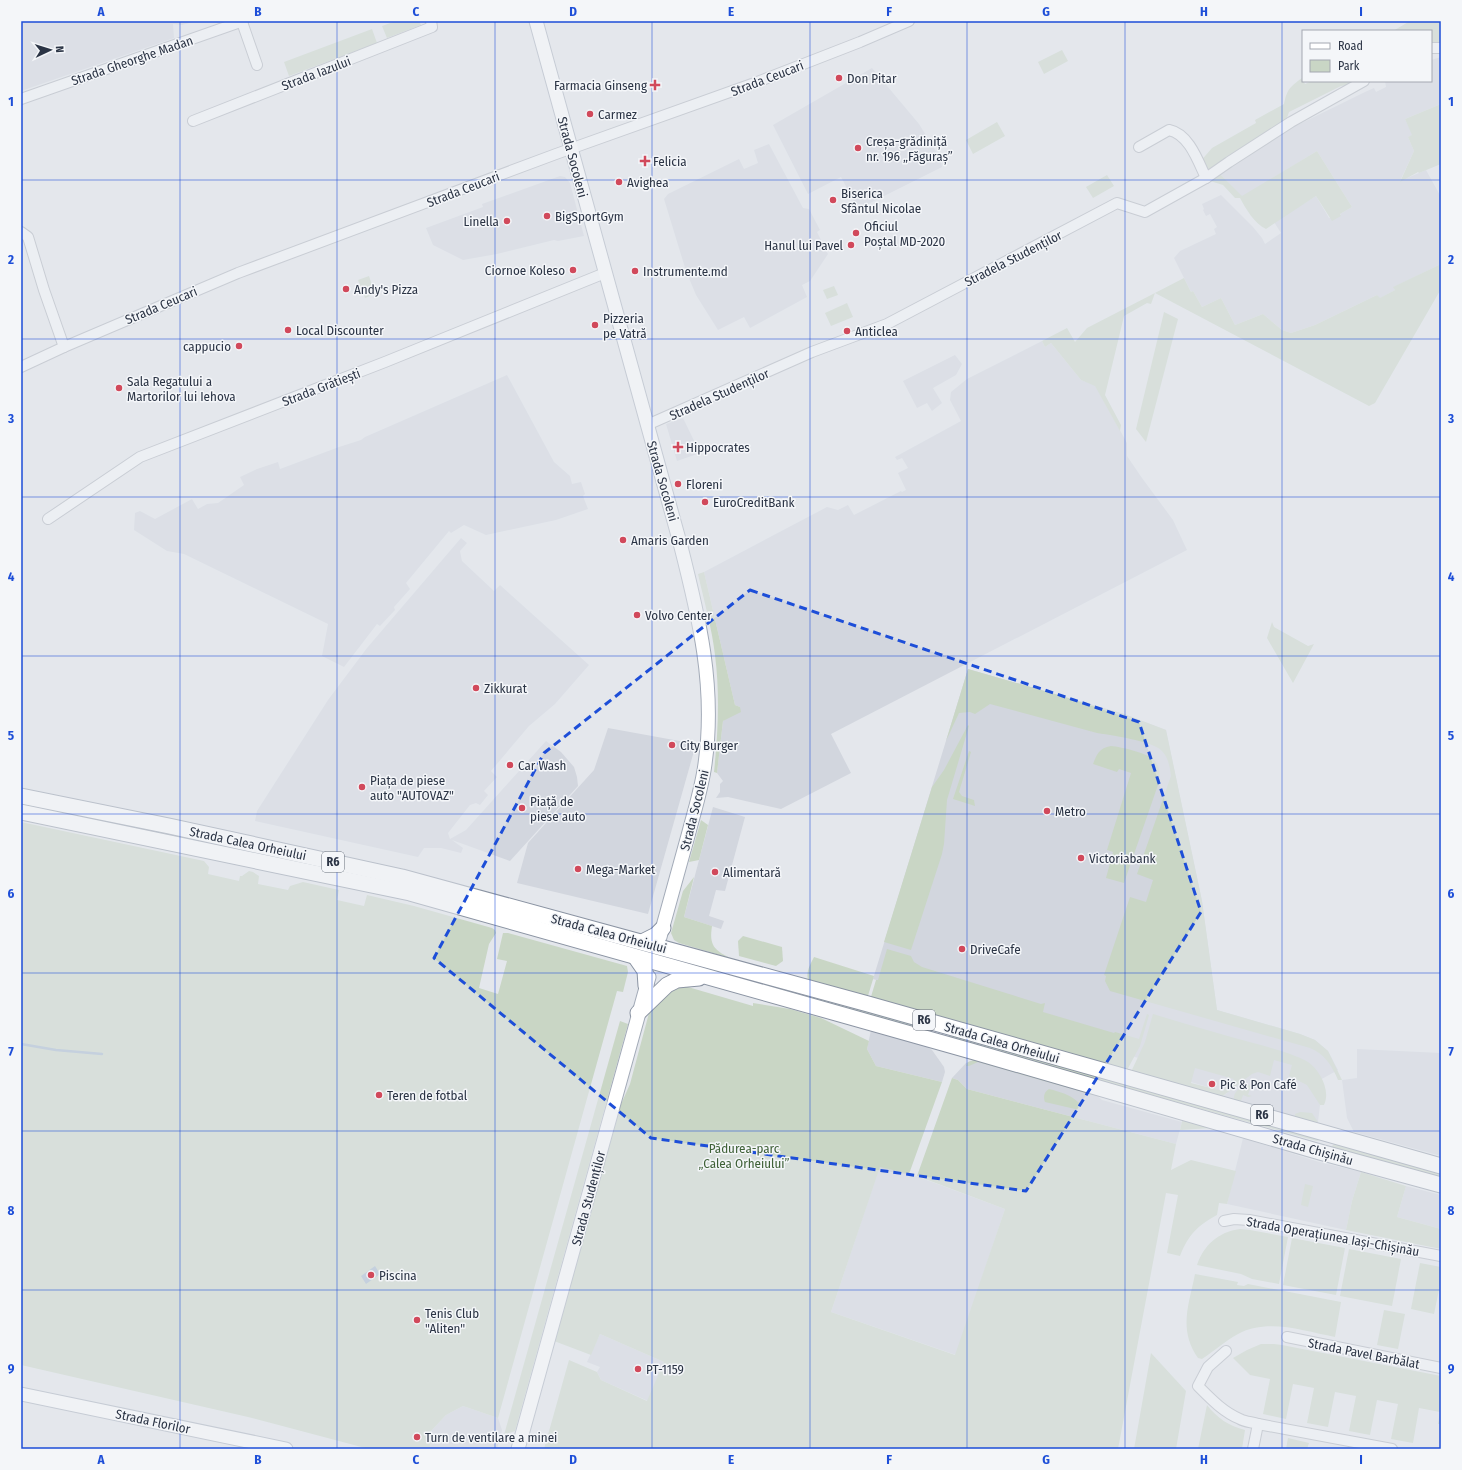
<svg xmlns="http://www.w3.org/2000/svg" width="1462" height="1470" viewBox="0 0 1462 1470" font-family="'Fira Sans Condensed',sans-serif">
  <rect width="100%" height="100%" fill="#e4e7ec"/>
  <!-- built -->
  <g fill="#d2d6de">
    <polygon points="21,21 196,21 182,25 173,24 174,38 21,91"/>
    <polygon points="1441,57 1441,104 1405,119 1413,135 1408,137 1414,151 1400,181 1426,170 1441,197 1441,264 1394,287 1395,290 1379,299 1377,295 1315,325 1291,333 1282,330 1263,314 1235,325 1221,298 1202,307 1193,291 1191,292 1174,258 1180,251 1216,234 1214,229 1217,227 1210,214 1206,216 1203,210 1204,209 1202,204 1221,195 1253,227 1262,238 1265,244 1281,233 1274,222 1316,196 1329,218 1341,215 1340,214 1352,207 1317,151 1242,197 1220,174 1269,139 1365,92 1374,88 1376,92 1386,87 1385,81 1431,81 1431,60"/>
    <polygon points="872,68 919,124 940,158 942,167 858,209 841,177 808,194 773,125"/>
    <polygon points="769,144 803,208 809,209 820,230 817,232 828,254 810,281 802,285 807,297 750,328 744,317 718,330 696,295 686,271 664,199 668,194 739,159 744,169 758,163 754,150"/>
    <polygon points="560,176 565,177 570,183 584,236 558,241 554,240 497,254 463,260 433,245 426,228 483,207 482,204"/>
    <polygon points="1042,341 1045,347 1051,343 1081,380 1095,385 1127,443 1127,456 1142,478 1173,520 1187,550 831,734 851,773 781,809 728,797 716,798 720,792 720,784 723,781 717,773 723,721 740,707 735,705 704,572 827,507 838,510 848,505 854,515 901,491 902,492 906,490 898,473 908,468 902,458 897,460 895,457 961,421 950,400 951,392 967,379"/>
    <polygon points="955,355 962,364 956,375 933,388 942,403 932,411 927,403 917,408 903,381"/>
    <polygon points="507,375 554,462 570,476 572,484 581,482 585,494 583,496 588,509 556,520 486,535 464,525 451,533 449,531 406,583 410,589 394,607 395,610 380,626 377,624 344,667 322,656 328,624 184,554 167,551 134,530 135,513 140,511 155,519 192,499 198,509 207,504 218,503 244,485 240,477 257,469 278,462 280,469 339,447 361,440 365,437"/>
    <polygon points="683,418 700,453 677,461 666,424"/>
    <polygon points="461,538 467,543 460,551 462,561 494,591 500,585 589,665 555,704 529,726 491,771 497,777 484,791 488,795 480,805 476,803 470,805 448,833 450,839 466,830 546,741 561,752 574,767 577,777 578,786 510,861 452,840 463,848 461,853 441,848 424,848 418,857 255,821 257,811 328,700 367,648"/>
    <polygon points="968,669 1124,714 1166,730 1202,901 1217,1010 1300,1034 1315,1040 1328,1051 1338,1070 1311,1085 1320,1105 1318,1122 1316,1123 1220,1098 1227,1093 1191,1082 1192,1074 873,979"/>
    <polygon points="608,728 696,744 648,914 517,883 528,843 594,770"/>
    <polygon points="713,807 745,817 725,891 716,890 709,916 724,921 721,929 684,917"/>
    <polygon points="871,1030 924,1045 932,1050 944,1067 945,1072 942,1082 876,1066 867,1049"/>
    <polygon points="1357,1049 1441,1053 1441,1156 1354,1132 1347,1118 1342,1080 1357,1078"/>
    <polygon points="974,1060 1093,1092 1102,1100 1182,1122 1176,1144 967,1089 958,1080 952,1078 966,1063"/>
    <polygon points="1243,1138 1319,1162 1361,1172 1352,1201 1346,1230 1227,1204"/>
    <polygon points="880,1166 913,1175 1005,1209 956,1355 831,1312"/>
    <polygon points="1406,1186 1441,1195 1441,1229 1397,1217"/>
    <polygon points="600,1334 664,1362 648,1401 601,1380 597,1372 600,1367 587,1362"/>
    <polygon points="463,1406 498,1418 502,1430 497,1449 430,1449 431,1431 446,1415"/>
  </g>
  <!-- green -->
  <g fill="#c9d6c5" fill-rule="evenodd">
    <polygon points="396,21 419,21 421,25 387,38 382,26"/>
    <polygon points="1410,21 1441,21 1441,43 1431,43 1431,31 1393,31"/>
    <polygon points="372,29 377,43 289,76 284,62"/>
    <polygon points="1062,50 1068,61 1044,74 1038,62"/>
    <path d="M1302,78L1305,84L1312,81H1357L1353,84L1341,86L1289,112L1286,121L1226,157L1210,173L1199,163L1212,148L1256,123L1255,120L1284,104C1287,89 1290,87 1302,78Z"/>
    <polygon points="1441,104 1441,164 1419,173 1418,172 1400,182 1414,151 1408,137 1412,135 1405,119"/>
    <polygon points="997,122 1005,136 973,154 966,140"/>
    <path d="M1317,151L1352,207L1340,214L1341,216L1332,221L1316,196L1266,229C1254,223 1246,209 1240,198H1235L1223,185L1210,181L1220,174L1242,196Z"/>
    <polygon points="1107,175 1114,186 1093,198 1086,187"/>
    <polygon points="1441,264 1441,289 1375,403 1369,406 1155,293 1151,304 1147,303 1124,316 1105,395 1121,425 1120,431 1095,386 1081,380 1051,343 1045,347 1042,341 1067,328 1075,342 1087,328 1184,278 1191,292 1193,291 1202,307 1221,298 1235,325 1263,314 1282,330 1291,333 1315,325 1377,295 1380,298 1395,290 1393,287"/>
    <polygon points="369,276 375,294 365,298 358,280"/>
    <polygon points="834,286 838,295 827,299 823,290"/>
    <polygon points="847,303 853,317 831,326 825,313"/>
    <polygon points="1164,312 1178,319 1146,442 1136,429"/>
    <path d="M704,572L735,705L740,707L741,712L723,721L717,773L714,772C718,733 720,694 715,655C712,628 704,601 698,574Z"/>
    <polygon points="1272,622 1274,627 1308,646 1314,644 1293,683 1267,638"/>
    <path d="M968,669L1124,714L1166,730L1202,901L1217,1010L1300,1034L1315,1040L1328,1051L1342,1080H1338C1332,1066 1325,1054 1310,1048L1110,991L1105,981L1106,976L1104,975L1130,897L1146,902L1153,880L1137,874L1171,776C1170,767 1168,756 1161,750C1151,741 1111,735 1097,733L990,704L975,714L970,712L959,713L946,741Z"/>
    <polygon points="968,725 969,726 947,800 944,844 942,854 911,950 884,942 932,787 944,770"/>
    <path d="M1111,746C1121,747 1149,753 1155,761C1160,767 1160,775 1159,782L1124,883L1106,878L1113,852L1107,850L1131,773L1119,769L1117,772L1093,764C1097,754 1099,748 1111,746Z"/>
    <polygon points="969,751 971,752 959,792 962,796 974,800 975,806 953,799"/>
    <polygon points="21,802 237,848 237,849 21,805"/>
    <polygon points="701,820 708,825 699,860 689,862"/>
    <polygon points="21,822 204,861 209,867 208,874 239,881 240,876 242,876 249,871 253,872 259,876 258,884 288,890 290,886 303,882 339,890 337,900 364,906 367,895 414,906 492,928 495,930 496,933 489,944 479,988 498,994 507,961 497,959 503,933 508,933 627,966 628,972 623,992 617,991 498,1418 463,1406 446,1415 431,1431 430,1449 369,1449 248,1417 21,1365"/>
    <path d="M694,877L684,917L712,926C709,945 714,950 730,958L679,943L674,940L671,933L683,891Z"/>
    <polygon points="743,936 782,947 783,961 776,966 739,956 738,941"/>
    <polygon points="887,949 911,956 914,962 922,967 1041,1004 1045,1003 1043,1012 1114,1033 1115,1032 1139,1039 1147,1014 1149,1015 1140,1046 1126,1072 870,1000 876,980 878,980"/>
    <polygon points="669,956 918,1026 919,1028 667,958"/>
    <path d="M814,957L874,976L867,999L840,991L835,987L808,980C806,971 810,965 814,957Z"/>
    <path d="M678,987H688L753,1006V1003L790,1009L821,1018L869,1041L867,1049L876,1066L942,1082L909,1174L880,1167L831,1312L955,1355L1005,1209L917,1176L952,1078L958,1080L967,1089L1176,1144L1171,1170L1191,1160L1236,1171L1227,1204L1219,1203L1217,1215C1197,1226 1189,1234 1180,1256L1167,1253L1178,1195L1166,1193L1118,1449H544L569,1360L597,1372L601,1380L647,1401L664,1362L600,1334L591,1355L554,1341L618,1111L630,1084L649,1013L654,1000Z"/>
    <path d="M1153,1014C1186,1024 1219,1034 1253,1043C1268,1047 1295,1054 1308,1062C1320,1070 1331,1091 1324,1105H1320L1307,1085L1289,1076L1292,1065L1274,1060L1270,1076L1258,1072L1252,1074L1220,1098L1130,1074L1145,1042ZM1195,1068L1234,1079L1223,1091L1191,1083Z"/>
    <polygon points="620,1021 628,1024 515,1431 504,1435"/>
    <polygon points="950,1035 1322,1139 1317,1141 946,1038"/>
    <polygon points="974,1060 1093,1092 1093,1095 978,1062 969,1066 966,1066 968,1062"/>
    <path d="M1251,1085L1248,1095L1252,1096L1248,1097L1243,1095L1241,1101L1239,1102L1234,1100C1233,1090 1243,1086 1251,1085Z"/>
    <path d="M1049,1089C1060,1092 1070,1094 1079,1103L1078,1109H1075L1045,1102C1043,1097 1044,1092 1049,1089Z"/>
    <polygon points="1300,1112 1312,1113 1318,1122 1316,1123 1295,1117 1295,1114"/>
    <polygon points="1183,1117 1212,1128 1180,1130"/>
    <polygon points="1336,1142 1441,1172 1441,1178 1329,1149"/>
    <polygon points="1361,1172 1406,1186 1397,1217 1441,1229 1441,1249 1346,1230 1352,1201"/>
    <polygon points="1305,1184 1313,1186 1308,1207 1301,1205"/>
    <path d="M1240,1229L1250,1230L1288,1237L1279,1284L1252,1279L1241,1274L1197,1265C1204,1245 1218,1232 1240,1229Z"/>
    <polygon points="1292,1238 1345,1248 1336,1295 1283,1285"/>
    <polygon points="1349,1249 1401,1259 1392,1306 1340,1296"/>
    <polygon points="1420,1263 1441,1267 1441,1280 1434,1314 1411,1309"/>
    <path d="M1195,1274L1238,1282L1237,1285L1244,1286L1248,1284L1341,1302L1335,1337C1303,1331 1268,1318 1238,1334C1225,1341 1214,1351 1202,1359L1198,1358C1178,1329 1189,1305 1195,1274Z"/>
    <polygon points="1384,1310 1405,1314 1398,1349 1377,1345"/>
    <polygon points="1261,1344 1274,1344 1282,1345 1441,1376 1441,1424 1438,1424 1440,1412 1419,1408 1413,1443 1391,1439 1398,1404 1377,1400 1370,1435 1349,1431 1356,1396 1335,1392 1328,1427 1307,1423 1314,1388 1293,1384 1286,1419 1263,1414 1270,1379 1250,1375 1233,1358 1247,1350"/>
    <polygon points="1151,1353 1186,1391 1176,1449 1134,1449"/>
    <path d="M1207,1405C1217,1418 1229,1426 1245,1430L1242,1449H1198Z"/>
    <polygon points="1288,1438 1309,1443 1307,1449 1286,1449"/>
  </g>
  <!-- water -->
  <polygon fill="#9fb4cc" points="375,1266 380,1274 366,1284 361,1276"/>
  <g fill="none" stroke-linecap="round" stroke-linejoin="round">
    <!-- stream -->
    <polyline stroke="#9fb4cc" stroke-width="2.5" points="21,1044 56,1050 102,1054"/>
    <!-- minor casing -->
    <g stroke="#a9aeb7" stroke-width="12">
      <g id="minor">
        <polyline points="242,22 257,65"/>
        <polyline points="1431,48 1441,48"/>
        <polyline points="21,99 243,21"/>
        <polyline points="193,121 432,27 431,21"/>
        <path d="M1139,147L1169,130C1189,134 1198,161 1206,178"/>
        <polyline points="21,232 28,237 44,290 64,347"/>
        <polyline points="21,367 64,347 238,273 556,154 752,84 860,42 909,21"/>
        <polyline points="647,425 812,352 887,324 1117,203 1145,212 1206,178 1229,162 1291,122 1364,81"/>
        <polyline points="48,519 140,457 385,362 605,273"/>
        <polyline points="1224,1221 1234,1219 1249,1220 1441,1256"/>
        <polyline points="1287,1337 1441,1368"/>
        <path d="M1226,1351L1208,1367L1198,1386C1210,1398 1223,1412 1240,1419C1245,1422 1252,1422 1258,1424L1392,1449"/>
        <polyline points="1253,1449 1258,1424"/>
      </g>
    </g>
    <!-- major casing -->
    <g stroke="#a3abb8" stroke-width="15">
      <g id="major">
        <path d="M536,21L680,543C699,617 716,687 705,764C702,787 695,809 689,832C679,867 670,902 660,937"/>
        <polyline points="21,1394 286,1449"/>
        <polyline points="518,1449 649,977"/>
      </g>
    </g>
    <!-- highway casing -->
    <g stroke="#8b94a3" stroke-width="17">
      <g id="highway">
        <polyline points="21,796 169,826 402,877 868,1004 1441,1166"/>
        <polyline points="21,812 410,893 971,1051 1320,1152 1441,1185"/>
        <polyline points="642,942 656,935 663,928"/>
        <polyline points="636,958 645,971 646,986"/>
        <polyline points="638,1013 667,985 677,980 699,978"/>
      </g>
    </g>
    <!-- minor -->
    <use href="#minor" stroke="#f7f8fa" stroke-width="10"/>
    <!-- major -->
    <use href="#major" stroke="#fff" stroke-width="13"/>
    <!-- highway -->
    <use href="#highway" stroke="#fff" stroke-width="15"/>
  </g>
  <!-- marked area -->
  <path d="M0 0H1462V1470H0ZM750,590L1139,722L1201,912L1026,1191L651,1138L434,958L544,753Z" fill="#e4e7ec" fill-opacity=".55" fill-rule="evenodd"/>
  <path fill="none" stroke="#1d4ed8" stroke-width="3" stroke-dasharray="8 5" stroke-linejoin="round" d="M750,590L1139,722L1201,912L1026,1191L651,1138L434,958L544,753Z"/>
  <!-- grid -->
  <path fill="none" stroke="#1d4ed8" stroke-width="1" stroke-opacity="0.55" d="M180,21V1449M337,21V1449M495,21V1449M652,21V1449M810,21V1449M967,21V1449M1125,21V1449M1282,21V1449M21,180H1441M21,339H1441M21,497H1441M21,656H1441M21,814H1441M21,973H1441M21,1131H1441M21,1290H1441"/>
  <!-- markers -->
  <g fill="#d1495b" stroke="#f4f6f9" stroke-width="1.5">
    <circle cx="839" cy="78" r="4"/>
    <path d="M653 79h4v4h4v4h-4v4h-4v-4h-4v-4h4z"/>
    <circle cx="590" cy="114" r="4"/>
    <circle cx="858" cy="148" r="4"/>
    <path d="M643 155h4v4h4v4h-4v4h-4v-4h-4v-4h4z"/>
    <circle cx="619" cy="182" r="4"/>
    <circle cx="833" cy="200" r="4"/>
    <circle cx="547" cy="216" r="4"/>
    <circle cx="507" cy="221" r="4"/>
    <circle cx="856" cy="233" r="4"/>
    <circle cx="851" cy="245" r="4"/>
    <circle cx="573" cy="270" r="4"/>
    <circle cx="635" cy="271" r="4"/>
    <circle cx="346" cy="289" r="4"/>
    <circle cx="595" cy="325" r="4"/>
    <circle cx="288" cy="330" r="4"/>
    <circle cx="847" cy="331" r="4"/>
    <circle cx="239" cy="346" r="4"/>
    <circle cx="119" cy="388" r="4"/>
    <path d="M676 441h4v4h4v4h-4v4h-4v-4h-4v-4h4z"/>
    <circle cx="678" cy="484" r="4"/>
    <circle cx="705" cy="502" r="4"/>
    <circle cx="623" cy="540" r="4"/>
    <circle cx="637" cy="615" r="4"/>
    <circle cx="476" cy="688" r="4"/>
    <circle cx="672" cy="745" r="4"/>
    <circle cx="510" cy="765" r="4"/>
    <circle cx="362" cy="787" r="4"/>
    <circle cx="522" cy="808" r="4"/>
    <circle cx="1047" cy="811" r="4"/>
    <circle cx="1081" cy="858" r="4"/>
    <circle cx="578" cy="869" r="4"/>
    <circle cx="715" cy="872" r="4"/>
    <circle cx="962" cy="949" r="4"/>
    <circle cx="1212" cy="1084" r="4"/>
    <circle cx="379" cy="1095" r="4"/>
    <circle cx="371" cy="1275" r="4"/>
    <circle cx="417" cy="1320" r="4"/>
    <circle cx="638" cy="1369" r="4"/>
    <circle cx="417" cy="1437" r="4"/>
  </g>
  <g text-anchor="middle" stroke-width="3" stroke-linejoin="round" paint-order="stroke">
    <!-- shield labels -->
    <g fill="#f4f6f9" stroke="#676e7b" stroke-width="1">
      <rect x="322" y="852" width="22" height="20" rx="3"/>
      <rect x="913" y="1010" width="22" height="20" rx="3"/>
      <rect x="1251" y="1105" width="22" height="20" rx="3"/>
    </g>
    <g font-size="12" font-weight="bold" fill="#2b3445">
      <text x="333" y="866">R6</text>
      <text x="924" y="1024">R6</text>
      <text x="1262" y="1119">R6</text>
    </g>
    <!-- street labels -->
    <g font-size="13" fill="#2b3445" stroke="#f4f6f9">
      <text transform="translate(132 60) rotate(-19)" y="5">Strada Gheorghe Madan</text>
      <text transform="translate(316 73) rotate(-21)" y="5">Strada Iazului</text>
      <text transform="translate(767 78) rotate(-21)" y="5">Strada Ceucari</text>
      <text transform="translate(573 157) rotate(75)" y="5">Strada Socoleni</text>
      <text transform="translate(463 189) rotate(-21)" y="5">Strada Ceucari</text>
      <text transform="translate(1013 258) rotate(-27)" y="5">Stradela Studenților</text>
      <text transform="translate(161 305) rotate(-23)" y="5">Strada Ceucari</text>
      <text transform="translate(321 387) rotate(-21)" y="5">Strada Grătiești</text>
      <text transform="translate(719 394) rotate(-24)" y="5">Stradela Studenților</text>
      <text transform="translate(663 481) rotate(74)" y="5">Strada Socoleni</text>
      <text transform="translate(694 810) rotate(-76)" y="5">Strada Socoleni</text>
      <text transform="translate(248 843) rotate(12)" y="5">Strada Calea Orheiului</text>
      <text transform="translate(609 933) rotate(15)" y="5">Strada Calea Orheiului</text>
      <text transform="translate(1002 1042) rotate(16)" y="5">Strada Calea Orheiului</text>
      <text transform="translate(1313 1149) rotate(16)" y="5">Strada Chișinău</text>
      <text transform="translate(588 1198) rotate(-75)" y="5">Strada Studenților</text>
      <text transform="translate(1333 1236) rotate(10)" y="5">Strada Operațiunea Iași-Chișinău</text>
      <text transform="translate(1364 1353) rotate(11)" y="5">Strada Pavel Barbălat</text>
      <text transform="translate(153 1421) rotate(12)" y="5">Strada Florilor</text>
    </g>
    <!-- poi labels -->
    <g font-size="13" fill="#2b3445" stroke="#f4f6f9" text-anchor="start">
      <text x="847" y="83">Don Pitar</text>
      <text x="647" y="90" text-anchor="end">Farmacia Ginseng</text>
      <text x="598" y="119">Carmez</text>
      <text x="866" y="146">Creșa-grădiniță<tspan x="866" dy="15">nr. 196 „Făguraș”</tspan></text>
      <text x="653" y="166">Felicia</text>
      <text x="627" y="187">Avighea</text>
      <text x="841" y="198">Biserica<tspan x="841" dy="15">Sfântul Nicolae</tspan></text>
      <text x="555" y="221">BigSportGym</text>
      <text x="499" y="226" text-anchor="end">Linella</text>
      <text x="864" y="231">Oficiul<tspan x="864" dy="15">Poștal MD-2020</tspan></text>
      <text x="843" y="250" text-anchor="end">Hanul lui Pavel</text>
      <text x="565" y="275" text-anchor="end">Ciornoe Koleso</text>
      <text x="643" y="276">Instrumente.md</text>
      <text x="354" y="294">Andy's Pizza</text>
      <text x="603" y="323">Pizzeria<tspan x="603" dy="15">pe Vatră</tspan></text>
      <text x="296" y="335">Local Discounter</text>
      <text x="855" y="336">Anticlea</text>
      <text x="231" y="351" text-anchor="end">cappucio</text>
      <text x="127" y="386">Sala Regatului a<tspan x="127" dy="15">Martorilor lui Iehova</tspan></text>
      <text x="686" y="452">Hippocrates</text>
      <text x="686" y="489">Floreni</text>
      <text x="713" y="507">EuroCreditBank</text>
      <text x="631" y="545">Amaris Garden</text>
      <text x="645" y="620">Volvo Center</text>
      <text x="484" y="693">Zikkurat</text>
      <text x="680" y="750">City Burger</text>
      <text x="518" y="770">Car Wash</text>
      <text x="370" y="785">Piața de piese<tspan x="370" dy="15">auto "AUTOVAZ"</tspan></text>
      <text x="530" y="806">Piață de<tspan x="530" dy="15">piese auto</tspan></text>
      <text x="1055" y="816">Metro</text>
      <text x="1089" y="863">Victoriabank</text>
      <text x="586" y="874">Mega-Market</text>
      <text x="723" y="877">Alimentară</text>
      <text x="970" y="954">DriveCafe</text>
      <text x="1220" y="1089">Pic &amp; Pon Café</text>
      <text x="387" y="1100">Teren de fotbal</text>
      <text x="379" y="1280">Piscina</text>
      <text x="425" y="1318">Tenis Club<tspan x="425" dy="15">"Aliten"</tspan></text>
      <text x="646" y="1374">PT-1159</text>
      <text x="425" y="1442">Turn de ventilare a minei</text>
    </g>
    <!-- park labels -->
    <g font-size="13" fill="#3f6138" stroke="#f4f6f9">
      <text x="744" y="1153">Pădurea-parc<tspan x="744" dy="15">„Calea Orheiului”</tspan></text>
    </g>
  </g>
  <!-- border -->
  <rect width="1462" height="1470" fill="none" stroke="#f4f6f9" stroke-width="44"/>
  <!-- legend -->
  <rect x="1302" y="30" width="130" height="52" fill="#f4f6f9" stroke="#a4a8b1"/>
  <rect x="1310" y="43" width="20" height="6" fill="#ffffff" stroke="#a4a8b1"/>
  <text x="1338" y="50" font-size="12" fill="#2b3445">Road</text>
  <rect x="1310" y="60" width="20" height="12" fill="#c9d6c5" stroke="#a4a8b1"/>
  <text x="1338" y="70" font-size="12" fill="#2b3445">Park</text>
  <!-- north arrow -->
  <g transform="translate(50 50) rotate(86)" stroke="#f4f6f9" stroke-width="3" paint-order="stroke">
  <path d="M0-3L7 15L0 10L-7 15Z" fill="#2b3445"/>
  <text y="-6" font-size="11" font-weight="bold" text-anchor="middle" fill="#2b3445">N</text>
  </g>
  <rect x="22" y="22" width="1418" height="1426" fill="none" stroke="#1d4ed8" stroke-width="1.5"/>
  <g font-size="13" text-anchor="middle" font-weight="bold" fill="#1d4ed8">
    <text x="101" y="16">A</text>
    <text x="258" y="16">B</text>
    <text x="416" y="16">C</text>
    <text x="573" y="16">D</text>
    <text x="731" y="16">E</text>
    <text x="889" y="16">F</text>
    <text x="1046" y="16">G</text>
    <text x="1204" y="16">H</text>
    <text x="1361" y="16">I</text>
    <text x="11" y="106">1</text>
    <text x="1451" y="106">1</text>
    <text x="11" y="264">2</text>
    <text x="1451" y="264">2</text>
    <text x="11" y="423">3</text>
    <text x="1451" y="423">3</text>
    <text x="11" y="581">4</text>
    <text x="1451" y="581">4</text>
    <text x="11" y="740">5</text>
    <text x="1451" y="740">5</text>
    <text x="11" y="898">6</text>
    <text x="1451" y="898">6</text>
    <text x="11" y="1056">7</text>
    <text x="1451" y="1056">7</text>
    <text x="11" y="1215">8</text>
    <text x="1451" y="1215">8</text>
    <text x="11" y="1373">9</text>
    <text x="1451" y="1373">9</text>
    <text x="101" y="1464">A</text>
    <text x="258" y="1464">B</text>
    <text x="416" y="1464">C</text>
    <text x="573" y="1464">D</text>
    <text x="731" y="1464">E</text>
    <text x="889" y="1464">F</text>
    <text x="1046" y="1464">G</text>
    <text x="1204" y="1464">H</text>
    <text x="1361" y="1464">I</text>
  </g>
</svg>
